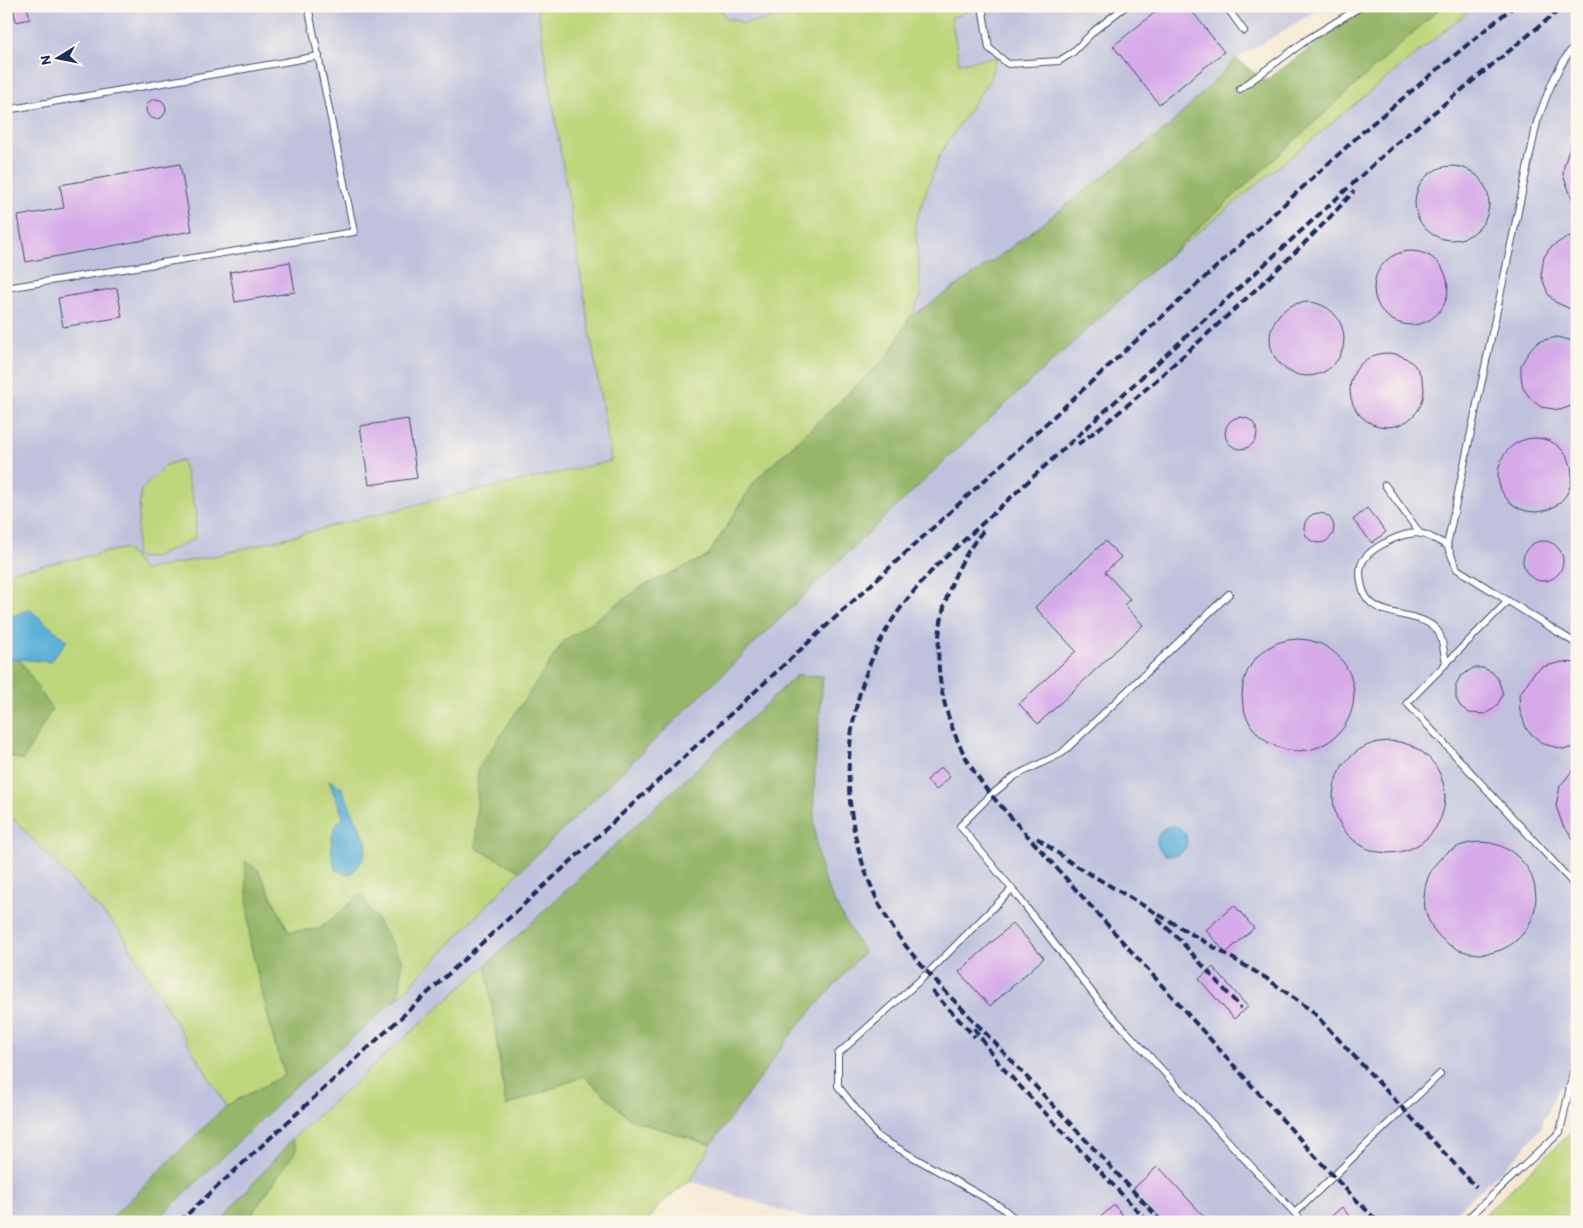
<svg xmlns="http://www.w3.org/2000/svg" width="1583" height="1228" viewBox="0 0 1583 1228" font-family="Itim,sans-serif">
  <rect width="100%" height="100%" fill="#fbf7ec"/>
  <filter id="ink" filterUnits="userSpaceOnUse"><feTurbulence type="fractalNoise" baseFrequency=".02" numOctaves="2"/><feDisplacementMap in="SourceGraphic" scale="10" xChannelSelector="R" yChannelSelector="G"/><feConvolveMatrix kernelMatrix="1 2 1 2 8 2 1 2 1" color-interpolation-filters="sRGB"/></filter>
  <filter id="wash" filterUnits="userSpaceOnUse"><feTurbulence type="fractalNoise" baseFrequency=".0096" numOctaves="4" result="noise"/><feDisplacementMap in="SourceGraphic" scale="20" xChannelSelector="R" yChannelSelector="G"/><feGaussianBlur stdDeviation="1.12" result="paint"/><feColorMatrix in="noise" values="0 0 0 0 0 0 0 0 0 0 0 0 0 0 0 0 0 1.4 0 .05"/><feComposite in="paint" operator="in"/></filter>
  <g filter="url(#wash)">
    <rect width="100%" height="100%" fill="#f5e8d1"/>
    <!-- industrial -->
    <g fill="#c0c2dd">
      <polygon points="6,6 537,6 611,461 430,501 214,556 143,570 125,548 6,573"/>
      <polygon points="718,6 841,6 743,24 726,19"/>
      <polygon points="971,6 1324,6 1236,59 1167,128 993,261 909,318 921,297 915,224 940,154 989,80 996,57 959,63 951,16 968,10"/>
      <polygon points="1475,6 1577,6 1577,1091 1559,1086 1540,1129 1516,1157 1445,1222 819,1222 690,1181 711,1145 792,1033 863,952 842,917 827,885 818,856 814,825 816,756 823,676 797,675 486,965 292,1139 219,1222 155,1222 298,1084 399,997 520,871 864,537 999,410 1158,265"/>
      <polygon points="6,811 121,932 226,1106 107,1222 6,1222"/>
    </g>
    <!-- green -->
    <g fill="#bed67b" stroke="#6c826c">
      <polygon points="537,6 718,6 726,19 734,19 743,24 841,6 971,6 964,14 951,17 959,63 997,57 989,80 940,154 915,223 921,297 889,355 755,481 708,556 643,586 476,848 520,871 399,997 402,961 361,895 320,929 289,932 258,870 250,942 276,1048 285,1075 226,1106 121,932 6,811 6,755 23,760 19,659 6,660 6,578 15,571 126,548 143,570 214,556 430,501 611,461"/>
      <polygon points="1442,6 1475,6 1158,265"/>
      <polygon points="182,460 197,514 194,539 154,558 135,557 141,490 166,465"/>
      <polygon points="486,965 506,1105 584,1076 630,1119 711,1145 690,1181 661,1203 647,1222 246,1222 297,1149 292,1139"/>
      <polygon points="1577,1126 1577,1222 1477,1222"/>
    </g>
    <!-- forest -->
    <g fill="#96b76b" stroke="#587364">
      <polygon points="1369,6 1442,6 999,410 864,537 520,871 476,848 478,769 564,641 643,586 708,556 755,481 889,355 909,318 993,261 1167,128 1236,59 1265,81"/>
      <polygon points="19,659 52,709 23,760 6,755 6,660"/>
      <path d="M797,675L823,676C819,730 808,803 818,856C825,891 845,922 864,952L792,1033L711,1145L630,1119L584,1076L506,1106L486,965Z"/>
      <polygon points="245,861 258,870 289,932 320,929 361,894 402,961 399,997 298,1084 155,1222 107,1222 226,1106 285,1075 276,1048 250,942"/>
      <polygon points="292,1139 297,1149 246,1222 219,1222"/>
    </g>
    <!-- water -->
    <g fill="#5cb0d8" stroke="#3c709b">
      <polygon points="29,609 67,641 50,662 19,659 6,660 6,619"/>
      <path d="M329,780L341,787L367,843L364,858L353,872L346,875L335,869C331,851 329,840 337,823L343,820C342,808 332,793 329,780Z"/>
      <circle cx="1172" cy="841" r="15"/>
    </g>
    <g id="blocks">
      <!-- building -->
      <g fill="#d6aae9">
        <polygon points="27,6 30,19 16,22 13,8"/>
        <polygon points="1163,6 1188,6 1224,52 1159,104 1113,46"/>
        <circle cx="156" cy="109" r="10"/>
        <polygon points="1574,133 1577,134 1577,211 1563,175 1564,166"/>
        <polygon points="180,164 192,231 26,262 18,216 64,208 60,185"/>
        <circle cx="1452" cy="203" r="37"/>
        <polygon points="1577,234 1577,312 1555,302 1548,294 1541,275 1544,257 1550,248 1565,238"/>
        <circle cx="1411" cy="288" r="37"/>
        <polygon points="290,262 295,292 235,302 230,272"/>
        <polygon points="117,288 122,317 63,327 58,298"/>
        <circle cx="1307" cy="339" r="37"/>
        <polygon points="1557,337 1577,342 1577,404 1560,410 1541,407 1531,399 1523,388 1521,376 1521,365 1532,347 1540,341"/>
        <circle cx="1387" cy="390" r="37"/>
        <circle cx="1241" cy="433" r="16"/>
        <polygon points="408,419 417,478 369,485 360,426"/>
        <circle cx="1535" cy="475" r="37"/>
        <polygon points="1367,508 1386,532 1372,543 1353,520"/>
        <circle cx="1319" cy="528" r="15"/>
        <polygon points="1105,541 1121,557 1105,572 1130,599 1124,605 1143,625 1038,724 1019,704 1076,651 1035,607"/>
        <circle cx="1543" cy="561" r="20"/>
        <circle cx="1298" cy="695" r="56"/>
        <polygon points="1562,662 1577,663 1577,747 1563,749 1543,744 1527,730 1520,711 1519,695 1534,673 1542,667"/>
        <polygon points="1473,668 1483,668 1492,672 1498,679 1503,694 1496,707 1485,714 1469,713 1460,706 1456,698 1456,684 1460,677"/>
        <circle cx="1389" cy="797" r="56"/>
        <polygon points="1577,765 1577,843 1563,826 1556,806 1560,786"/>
        <polygon points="941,767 950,777 936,790 927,780"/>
        <circle cx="1480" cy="898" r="56"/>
        <polygon points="1234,905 1254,928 1226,953 1206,930"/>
        <polygon points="1013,923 1044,958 990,1006 959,972"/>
        <polygon points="1213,967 1248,1007 1234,1019 1199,979"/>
        <polygon points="1158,1166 1209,1222 1164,1222 1133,1189"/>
        <polygon points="1114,1205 1129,1222 1095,1222"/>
        <polygon points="1342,1207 1354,1222 1325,1222"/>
      </g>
    </g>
  </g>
  <g filter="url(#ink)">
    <use href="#blocks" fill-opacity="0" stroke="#3c4b6f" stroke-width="1"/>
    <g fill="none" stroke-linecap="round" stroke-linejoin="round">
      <!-- lane casing -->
      <g stroke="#3c4b6f" stroke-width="8">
        <g id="lane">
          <polyline points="982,6 989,48 1008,64 1059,61 1072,53 1095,30 1126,6"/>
          <polyline points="1226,6 1244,31"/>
          <path d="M1577,43C1557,65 1547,94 1537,122L1447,545L1457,569L1577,644"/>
          <polyline points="1240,89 1308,39 1362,6"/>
          <polyline points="6,110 319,56"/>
          <polyline points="6,288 354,232 308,6"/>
          <polyline points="1385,485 1419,532"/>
          <polyline points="1229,594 1062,753 1015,776 991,795 960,826 1012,889 1101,1004 1303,1222"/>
          <polyline points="1508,601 1407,703 1571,881 1577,895"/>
          <path d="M1446,663C1444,654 1443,637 1437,630C1418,608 1370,622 1362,587C1360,579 1359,573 1361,565C1366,550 1391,539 1404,535C1424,530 1429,537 1447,545"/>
          <polyline points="1012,889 929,972 838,1054 838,1086 878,1137 1001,1207 1019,1222"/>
          <polyline points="1295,1213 1440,1074"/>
          <polyline points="1464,1222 1560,1132 1577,1055"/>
        </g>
      </g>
      <!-- lane -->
      <use href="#lane" stroke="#fff" stroke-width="6"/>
      <!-- rail -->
      <g stroke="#1b2f5e" stroke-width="4" stroke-dasharray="8 4" stroke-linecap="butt">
        <path d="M1078,444C1120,414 1156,380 1194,346C1249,296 1305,246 1354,191"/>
        <path d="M983,531C917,611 928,717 991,795L1333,1176L1378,1222"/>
        <polyline points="1037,838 1073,864 1266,978 1312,1011 1476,1187"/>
        <polyline points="1157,919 1178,938 1241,1008"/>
        <polyline points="932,991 975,1037"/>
        <polyline points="974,1028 1000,1065 1148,1222"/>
        <polyline points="179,1222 1367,128 1514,6"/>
        <path d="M1162,1222C1109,1165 1057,1109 1004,1053C969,1014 922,972 893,928C836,839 834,720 887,629C900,606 918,586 936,566L1398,142L1564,6"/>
      </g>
    </g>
  </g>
  <!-- margin -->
  <rect width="1583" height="1228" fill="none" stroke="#fbf7ec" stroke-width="25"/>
  <!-- north arrow -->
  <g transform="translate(58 58) rotate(260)" stroke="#fbf7ec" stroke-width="4" paint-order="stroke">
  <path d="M0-4L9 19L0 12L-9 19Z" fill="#1b2f5e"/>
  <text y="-8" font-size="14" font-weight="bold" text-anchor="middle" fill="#1b2f5e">N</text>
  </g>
</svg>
